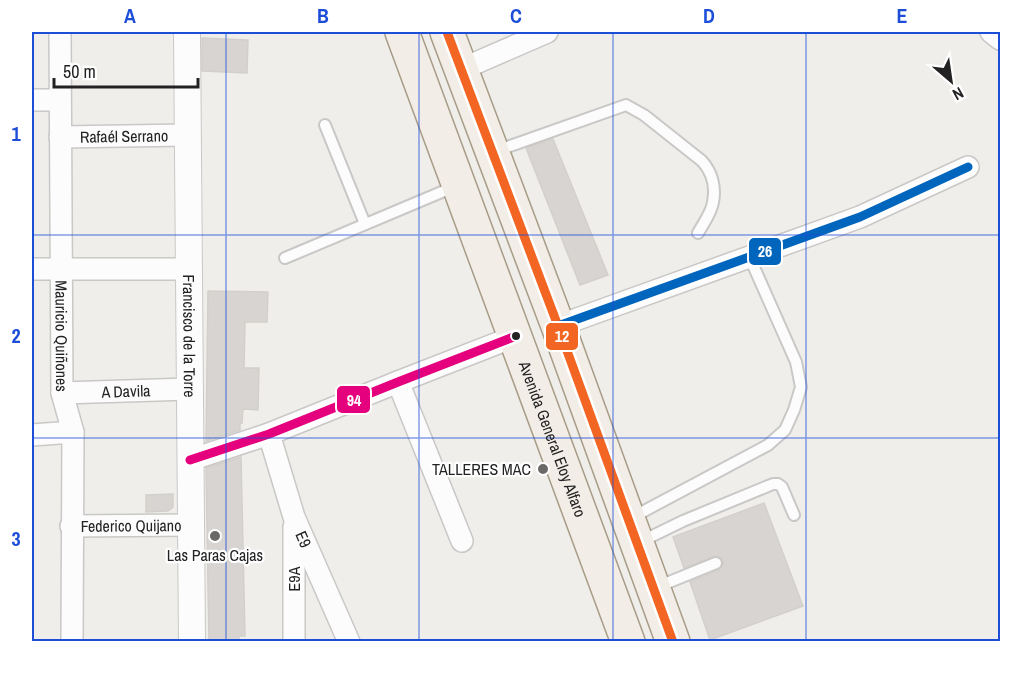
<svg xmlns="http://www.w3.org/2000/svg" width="1032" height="673" viewBox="0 0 1032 673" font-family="'Archivo Narrow',sans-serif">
  <rect width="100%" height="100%" fill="#f0eeeb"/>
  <!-- building -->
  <g fill="#d7d4d2" stroke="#d3d0cc" stroke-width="1.5">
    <polygon points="202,38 248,40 247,73 202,71"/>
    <polygon points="553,139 608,275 580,285 526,148"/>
    <polygon points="208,291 268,292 267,322 245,322 244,368 259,368 258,410 243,409 242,423 240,424 240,430 206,441"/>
    <polygon points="241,457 245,636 239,636 239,642 209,642 206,468"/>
    <polygon points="173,494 173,507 168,511 146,512 146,495"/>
    <polygon points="764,503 803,606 710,640 690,582 719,570 723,565 723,561 720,557 714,556 684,568 673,537"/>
  </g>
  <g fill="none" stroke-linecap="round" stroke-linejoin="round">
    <!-- service casing -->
    <g stroke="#c9c8c7" stroke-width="14">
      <g id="service">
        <polyline points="325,125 365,224"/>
        <path d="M496,151L626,105L644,115L702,161C712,172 716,187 713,202C712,212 703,224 698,233"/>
        <polyline points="285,258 456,186"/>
        <polyline points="631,518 768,445 785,430 794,410 801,387 796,362 749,256"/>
        <polyline points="640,542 683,521 773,484 778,484 782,487 794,515"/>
        <polyline points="657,587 716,563"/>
      </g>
    </g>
    <!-- minor casing -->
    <g stroke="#c9c8c7" stroke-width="24">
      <g id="minor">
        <path id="s1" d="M60,32L62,393L73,432L72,642"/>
        <polyline points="991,32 1000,39"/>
        <polyline points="462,69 547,32"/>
        <polyline points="32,100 60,100"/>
        <path id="s2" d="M60,137L188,135"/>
        <polyline points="32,269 188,269"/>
        <polyline points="558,326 860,217 968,167"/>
        <polyline points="398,382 462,541"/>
        <path id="s3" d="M62,393L189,389"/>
        <path id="s4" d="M269,434L294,517L349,642"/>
        <polyline points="32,435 73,432"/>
        <polyline points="190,460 269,434 398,382 516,336"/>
        <path id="s5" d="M71,526L191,525"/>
        <polyline points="294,527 294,642"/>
      </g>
    </g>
    <!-- tertiary casing -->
    <g stroke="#c9c8c7" stroke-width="28">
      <g id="tertiary">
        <path id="s6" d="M187,32L192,642"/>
      </g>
    </g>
    <!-- primary casing -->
    <g stroke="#a79c86" stroke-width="36">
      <g id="primary">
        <path id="s7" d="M402,32L628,642"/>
        <polyline points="447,32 558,326 673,642"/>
      </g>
    </g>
    <!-- service -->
    <use href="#service" stroke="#fdfcfc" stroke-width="10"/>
    <!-- minor -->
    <use href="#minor" stroke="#fdfcfc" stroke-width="21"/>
    <!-- tertiary -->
    <use href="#tertiary" stroke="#fdfcfc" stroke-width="26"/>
    <!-- primary -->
    <use href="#primary" stroke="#f3ede7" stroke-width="33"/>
    <!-- bus-1 casing -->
    <g stroke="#fff" stroke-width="14">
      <polyline id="bus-1" points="447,32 558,326 673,642"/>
    </g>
    <!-- bus-2 casing -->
    <g stroke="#fff" stroke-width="14">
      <polyline id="bus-2" points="558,326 860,217 968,167"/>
    </g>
    <!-- bus-3 casing -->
    <g stroke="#fff" stroke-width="14">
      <polyline id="bus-3" points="190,460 269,434 398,382 516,336"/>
    </g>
    <!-- bus-1 -->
    <use href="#bus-1" stroke="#f26522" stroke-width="9"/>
    <!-- bus-2 -->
    <use href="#bus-2" stroke="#0065bd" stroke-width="9"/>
    <!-- bus-3 -->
    <use href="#bus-3" stroke="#e5007d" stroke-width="9"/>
  </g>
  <!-- grid -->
  <path fill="none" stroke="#1d4ed8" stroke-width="1.5" stroke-opacity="0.55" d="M226,32V642M419,32V642M613,32V642M806,32V642M32,235H1000M32,438H1000"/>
  <!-- markers -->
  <circle fill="#222" stroke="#fff" stroke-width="2" cx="516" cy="336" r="5"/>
  <g fill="#6a6968" stroke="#fff" stroke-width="2">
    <circle cx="543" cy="469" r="6"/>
    <circle cx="215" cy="536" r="6"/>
  </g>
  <g text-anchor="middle" stroke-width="4.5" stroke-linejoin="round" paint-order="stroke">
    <!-- street labels -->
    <g font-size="16" fill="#222" stroke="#fff">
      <text dy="6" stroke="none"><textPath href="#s2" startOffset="64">Rafaél Serrano</textPath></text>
      <text dy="6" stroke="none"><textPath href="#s1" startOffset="304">Mauricio Quiñones</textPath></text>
      <text dy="6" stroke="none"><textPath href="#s6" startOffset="304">Francisco de la Torre</textPath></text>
      <text dy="6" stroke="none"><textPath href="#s3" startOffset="64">A Davila</textPath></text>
      <text dy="6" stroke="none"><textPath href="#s7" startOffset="434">Avenida General Eloy Alfaro</textPath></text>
      <text dy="6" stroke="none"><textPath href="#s5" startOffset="60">Federico Quijano</textPath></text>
      <text dy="6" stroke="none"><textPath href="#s4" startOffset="111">E9</textPath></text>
      <text transform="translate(294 579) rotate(-90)" y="6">E9A</text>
    </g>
    <!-- poi labels -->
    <g font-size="16" fill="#222" stroke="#fff" text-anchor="end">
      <text x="531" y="475">TALLERES MAC</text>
      <text x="215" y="561" text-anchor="middle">Las Paras Cajas</text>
    </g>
  </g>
  <g stroke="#fff" stroke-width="2">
    <rect x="748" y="237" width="34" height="29" rx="6" fill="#0065bd"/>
    <rect x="545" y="322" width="34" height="29" rx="6" fill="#f26522"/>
    <rect x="336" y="385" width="35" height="29" rx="6" fill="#e5007d"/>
  </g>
  <g font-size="16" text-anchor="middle" font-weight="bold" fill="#fff">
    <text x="765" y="257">26</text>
    <text x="562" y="342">12</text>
    <text x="354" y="406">94</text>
  </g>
  <!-- border -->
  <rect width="1032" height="673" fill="none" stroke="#ffffff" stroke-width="66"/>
  <!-- north arrow -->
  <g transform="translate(951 81) rotate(151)" stroke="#ffffff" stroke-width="4.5" paint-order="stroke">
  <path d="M0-4.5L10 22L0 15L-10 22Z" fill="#222222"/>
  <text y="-9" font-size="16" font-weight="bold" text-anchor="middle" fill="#222222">N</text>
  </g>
  <!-- scale -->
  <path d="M54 78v9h144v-9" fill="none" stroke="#222222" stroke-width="3"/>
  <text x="63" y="78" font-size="18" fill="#222222" stroke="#ffffff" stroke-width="4.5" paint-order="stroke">50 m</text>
  <rect x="33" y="33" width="966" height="607" fill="none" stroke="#1d4ed8" stroke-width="2"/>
  <g font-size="20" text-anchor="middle" font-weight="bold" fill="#1d4ed8">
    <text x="130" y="23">A</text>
    <text x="323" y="23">B</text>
    <text x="516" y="23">C</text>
    <text x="709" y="23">D</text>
    <text x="902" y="23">E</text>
    <text x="16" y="141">1</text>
    <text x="16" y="343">2</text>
    <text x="16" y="546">3</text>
  </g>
</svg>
